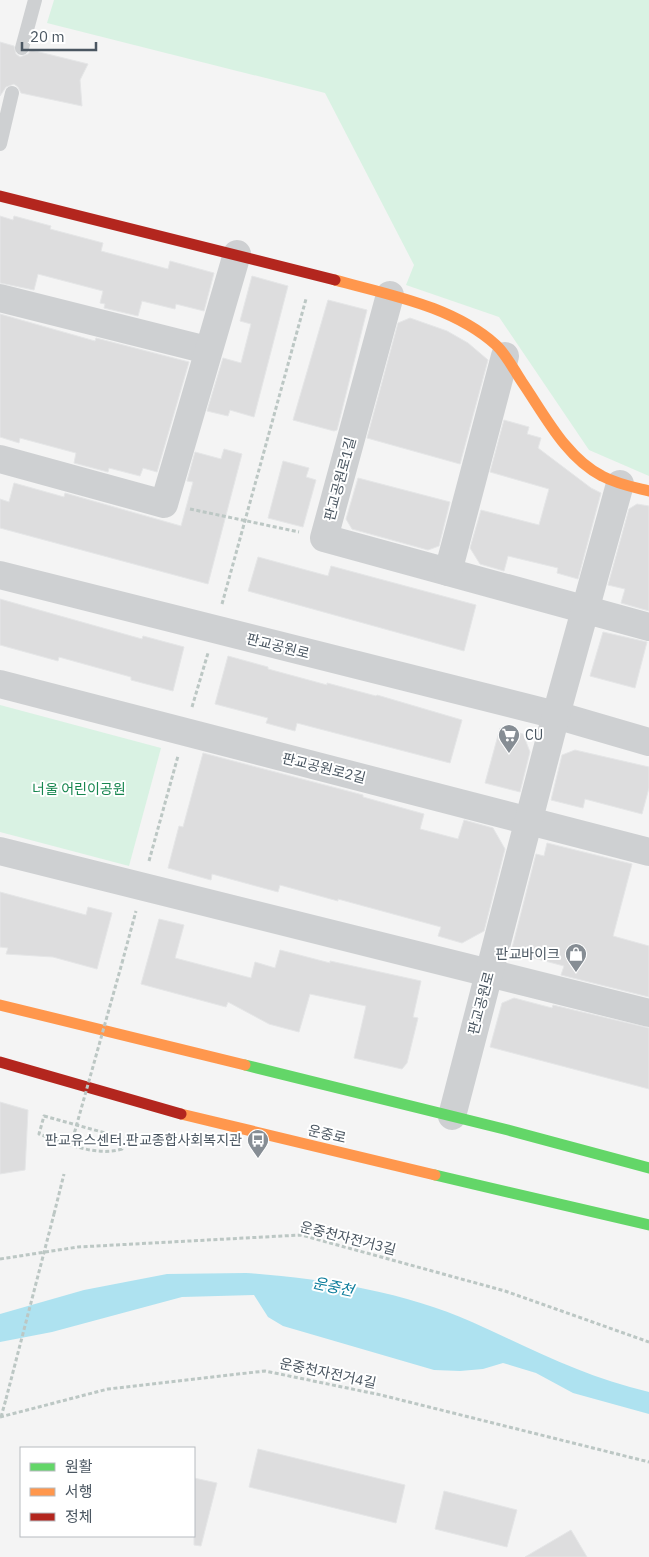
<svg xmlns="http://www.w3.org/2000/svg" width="649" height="1557" viewBox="0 0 649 1557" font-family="'IBM Plex Sans','Noto Sans KR',sans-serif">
  <rect width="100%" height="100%" fill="#f4f4f4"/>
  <!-- green -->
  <g fill="#d9f2e3">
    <polygon points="54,0 649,0 649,476 589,450 499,317 406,285 414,265 325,93 47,23"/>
    <polygon points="0,705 161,748 129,866 0,832"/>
  </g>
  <!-- water -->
  <path fill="#aee2f0" d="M246,1273C319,1278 405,1292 472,1322C532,1349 584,1377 649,1392V1414L573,1393L536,1373L503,1363L483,1369L460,1371L434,1370L283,1326L268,1317L254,1295L182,1297L52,1332L0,1342V1314L84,1290L167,1274Z"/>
  <!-- building -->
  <g fill="#ddddde" stroke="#e5e6e7">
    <polygon points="0,42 14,46 16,54 20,57 28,54 31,50 88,64 80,80 82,106 21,93 18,87 14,84 6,87 0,96"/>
    <polygon points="0,216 13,220 14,216 51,226 50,229 103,243 101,251 168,269 170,261 214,273 204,311 176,304 175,309 142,301 138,316 104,308 105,304 100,303 103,291 38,274 34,290 0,283"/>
    <polygon points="252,276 288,286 254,417 230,410 228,416 207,411 223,358 241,363 251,324 240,321"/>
    <polygon points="328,300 367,310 337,430 334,431 293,420"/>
    <polygon points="0,314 95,341 96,338 189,362 157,472 143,468 140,476 109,468 108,472 74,463 76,453 20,438 19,443 0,437"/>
    <polygon points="410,318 447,331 468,343 488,360 460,464 367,438 398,323"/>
    <polygon points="504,420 529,427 527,434 541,438 538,448 591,488 601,493 578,579 557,573 558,568 508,556 504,571 480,564 470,548 481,510 539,525 549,489 490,472"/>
    <polygon points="224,449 242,454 208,584 0,528 0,499 9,502 14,483 64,497 65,493 181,526 193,482 187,481 195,452 221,459"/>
    <polygon points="283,461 309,468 306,477 316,480 303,527 268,518"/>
    <polygon points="358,478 450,502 439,546 428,550 352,529 346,519"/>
    <polygon points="637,504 649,506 649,611 621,603 625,589 608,585 629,509"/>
    <polygon points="258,557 328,576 331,566 476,605 464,651 248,591"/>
    <polygon points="0,599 142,639 143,636 184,647 173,691 131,680 131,677 59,657 58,661 0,645"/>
    <polygon points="603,632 647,642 635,688 590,676"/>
    <polygon points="228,656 268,667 268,669 327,685 327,683 376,696 377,695 462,720 450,763 297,723 295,731 266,723 268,718 215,704"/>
    <polygon points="500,728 523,734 530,752 520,792 485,783"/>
    <polygon points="575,750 649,767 649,788 642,814 585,799 583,808 551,800 562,755"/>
    <polygon points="203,753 363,795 363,797 424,814 420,829 458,839 464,820 493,828 505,849 484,931 462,943 438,936 441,927 338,899 338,901 280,885 278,892 212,874 211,880 168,868 179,826 183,827"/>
    <polygon points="547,843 632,864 613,936 649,946 649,997 561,975 564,966 511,952 536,854 544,856"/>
    <polygon points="0,892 86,915 88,907 112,913 97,969 53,957 6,954 8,948 0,947"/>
    <polygon points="159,919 184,925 175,958 251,978 255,962 275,968 280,950 330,963 330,961 421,981 413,1017 418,1018 407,1063 402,1069 354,1058 366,1006 310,994 299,1032 269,1024 228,1002 226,1007 141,984"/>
    <polygon points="514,998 552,1008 553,1005 649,1028 649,1089 490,1047 502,1003"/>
    <polygon points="0,1102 28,1110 25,1170 0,1174"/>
    <polygon points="258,1449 405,1485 396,1523 249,1487"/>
    <polygon points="194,1478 217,1483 201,1546 194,1545"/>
    <polygon points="444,1491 517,1510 507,1547 435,1529"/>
    <polygon points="571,1530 587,1557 525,1557"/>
  </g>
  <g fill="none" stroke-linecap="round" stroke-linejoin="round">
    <!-- path -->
    <g stroke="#bcc7c4" stroke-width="3" stroke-dasharray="4 2.5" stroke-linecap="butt">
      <polyline points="190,509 299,532"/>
      <polyline points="222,604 306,299"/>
      <polyline points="192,707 208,653"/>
      <polyline points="149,861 178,756"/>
      <polyline points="122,963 136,911"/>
      <path d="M44,1116L120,1137L122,1149C96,1157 65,1143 39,1134Z"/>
      <polyline points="54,1214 64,1174"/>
      <polyline points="0,1259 78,1247 301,1235 505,1291 649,1342"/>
      <polyline points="0,1417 108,1389 265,1371 381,1395 649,1462"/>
      <polyline points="1,1417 6,1399"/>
    </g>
    <!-- lane -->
    <g stroke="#ced0d2" stroke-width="14">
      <polyline points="22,48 35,0"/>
      <polyline points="0,144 12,93"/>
    </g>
    <!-- street -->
    <g stroke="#ced0d2" stroke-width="28">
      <polyline points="390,295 324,538 649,627"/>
      <polyline points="0,298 207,350"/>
      <polyline points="0,459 164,504 237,254"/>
      <polyline points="448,572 505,356"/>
      <polyline points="0,575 556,715 649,742"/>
      <polyline points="0,684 649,852"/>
      <polyline points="0,851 649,1013"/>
      <polyline points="452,1116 556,715 620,484"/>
    </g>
    <!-- fast -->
    <g stroke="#63d668" stroke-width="11">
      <polyline points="245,1065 508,1130 649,1168"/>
      <polyline points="435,1175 649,1225"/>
    </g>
    <!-- slow -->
    <g stroke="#ff974d" stroke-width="11">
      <path d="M335,280C389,295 453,306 496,345C506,354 514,370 522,382C544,414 566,458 602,476C617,484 633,487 649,491"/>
      <polyline points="0,1005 245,1065"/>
      <polyline points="181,1114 435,1175"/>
    </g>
    <!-- jam -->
    <g stroke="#b3261e" stroke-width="11">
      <polyline points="0,196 335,280"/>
      <polyline points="0,1062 181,1114"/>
    </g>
    <!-- path-bridge -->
    <g stroke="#bcc7c4" stroke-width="3" stroke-dasharray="4 2.5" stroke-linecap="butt">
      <polyline points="71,1145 122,963"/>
      <polyline points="6,1399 54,1214"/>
    </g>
  </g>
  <!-- icons -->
  <defs>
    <g id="supermarket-pin" transform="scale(1.125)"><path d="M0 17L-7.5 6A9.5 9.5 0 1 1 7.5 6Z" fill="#868d94" stroke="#fff"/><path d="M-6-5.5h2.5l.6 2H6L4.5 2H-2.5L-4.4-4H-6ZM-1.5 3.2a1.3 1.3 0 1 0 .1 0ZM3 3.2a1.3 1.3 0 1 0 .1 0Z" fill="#fff"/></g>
    <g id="shop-pin" transform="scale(1.125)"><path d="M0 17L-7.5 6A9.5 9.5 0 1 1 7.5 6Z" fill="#868d94" stroke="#fff"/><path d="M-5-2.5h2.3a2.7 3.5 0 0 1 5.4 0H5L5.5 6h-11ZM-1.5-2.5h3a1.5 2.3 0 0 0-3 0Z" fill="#fff"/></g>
    <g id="bus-pin" transform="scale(1.125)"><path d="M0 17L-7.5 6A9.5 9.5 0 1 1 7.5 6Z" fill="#868d94" stroke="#fff"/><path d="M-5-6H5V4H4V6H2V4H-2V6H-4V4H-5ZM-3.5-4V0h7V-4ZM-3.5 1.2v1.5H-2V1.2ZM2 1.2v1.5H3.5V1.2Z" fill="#fff"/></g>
  </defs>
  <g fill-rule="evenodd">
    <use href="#supermarket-pin" x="509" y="735"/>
    <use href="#shop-pin" x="576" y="954"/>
    <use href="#bus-pin" x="258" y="1140"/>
  </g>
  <g text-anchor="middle" stroke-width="4" stroke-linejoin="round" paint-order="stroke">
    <!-- street labels -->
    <g font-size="14" fill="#4a5661" stroke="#fff">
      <text transform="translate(340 479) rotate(-75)" y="5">판교공원로1길</text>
      <text transform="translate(278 646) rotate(14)" y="5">판교공원로</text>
      <text transform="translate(324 768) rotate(14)" y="5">판교공원로2길</text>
      <text transform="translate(481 1003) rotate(-75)" y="5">판교공원로</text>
      <text transform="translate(327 1134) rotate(13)" y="5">운중로</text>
      <text transform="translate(348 1238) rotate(14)" y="5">운중천자전거3길</text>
      <text transform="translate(328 1373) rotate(12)" y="5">운중천자전거4길</text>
    </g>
    <!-- poi labels -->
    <g font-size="14" fill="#4a5661" stroke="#fff" text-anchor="end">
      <text x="525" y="740" text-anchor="start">CU</text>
      <text x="560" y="959">판교바이크</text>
      <text x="242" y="1145">판교유스센터.판교종합사회복지관</text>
    </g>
    <!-- park labels -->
    <g font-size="14" fill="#17864f" stroke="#fff">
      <text x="79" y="794">너울 어린이공원</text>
    </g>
    <!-- water labels -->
    <g font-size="15" font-style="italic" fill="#0c7c9b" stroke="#fff">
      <text transform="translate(333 1287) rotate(12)" y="5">운중천</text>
    </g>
  </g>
  <!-- legend -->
  <rect x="20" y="1447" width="175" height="90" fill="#ffffff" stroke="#b7bbc0"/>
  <rect x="30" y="1463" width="25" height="8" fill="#63d668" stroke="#b7bbc0"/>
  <text x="65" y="1472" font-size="15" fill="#4a5661">원활</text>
  <rect x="30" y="1488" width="25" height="8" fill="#ff974d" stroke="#b7bbc0"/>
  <text x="65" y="1497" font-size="15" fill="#4a5661">서행</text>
  <rect x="30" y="1513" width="25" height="8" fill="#b3261e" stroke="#b7bbc0"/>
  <text x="65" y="1522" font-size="15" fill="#4a5661">정체</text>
  <!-- scale -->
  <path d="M22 42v8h74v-8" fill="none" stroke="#4a5661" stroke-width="2.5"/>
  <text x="30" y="42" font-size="15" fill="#4a5661" stroke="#ffffff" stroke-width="4" paint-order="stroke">20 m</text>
</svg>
